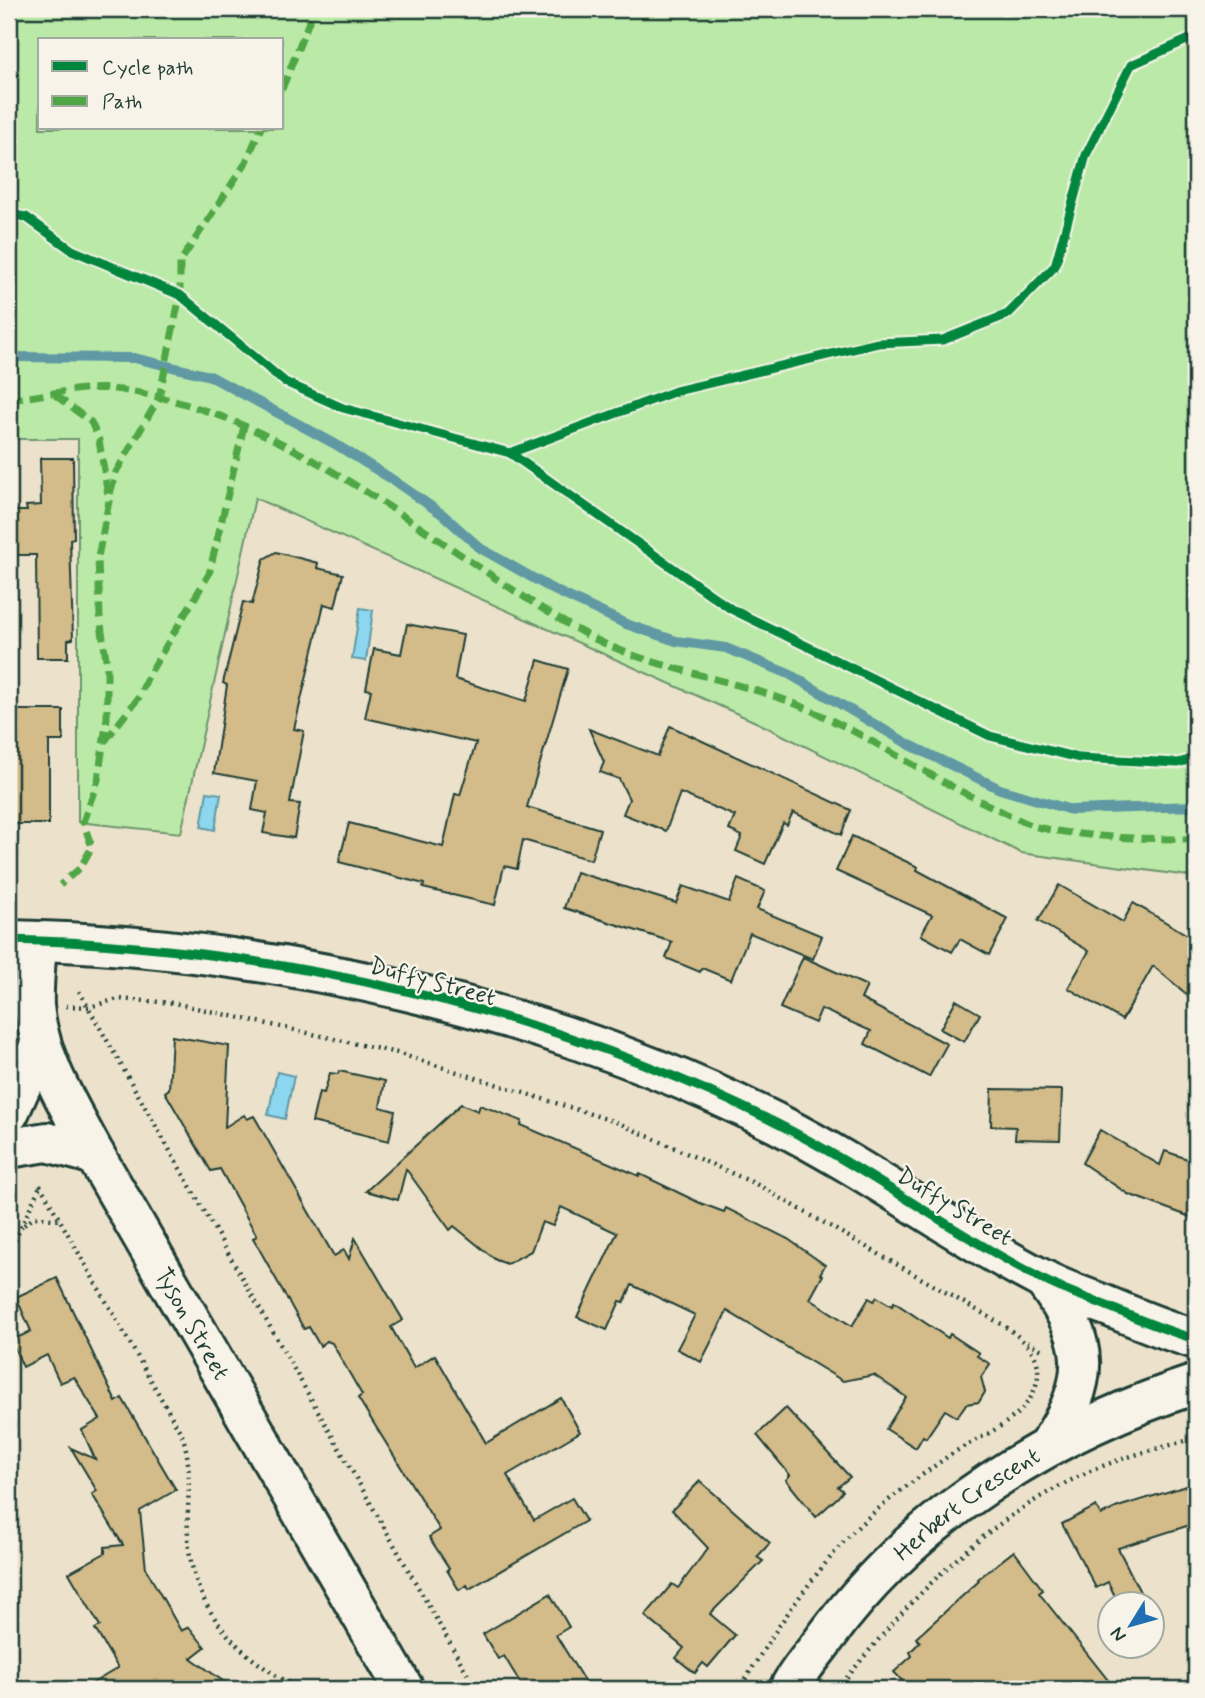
<svg xmlns="http://www.w3.org/2000/svg" width="1205" height="1698" viewBox="0 0 1205 1698" font-family="Mynerve,sans-serif">
  <rect width="100%" height="100%" fill="#ece2cc"/>
  <filter id="ink" filterUnits="userSpaceOnUse"><feTurbulence type="fractalNoise" baseFrequency=".0143" numOctaves="2"/><feDisplacementMap in="SourceGraphic" scale="14" xChannelSelector="R" yChannelSelector="G"/><feConvolveMatrix kernelMatrix="1 2 1 2 8 2 1 2 1" color-interpolation-filters="sRGB"/></filter>
  <g filter="url(#ink)">
    <!-- green -->
    <path fill="#bbeaa8" stroke="#6d946e" stroke-width="2" fill-rule="evenodd" d="M9,9H1196V877L1021,853L758,723L255,498L181,833L78,822V439H9ZM40,40H282V128H40Z"/>
    <!-- water -->
    <g fill="#8dd6ef" stroke="#6199a4" stroke-width="2">
      <polygon points="360,608 373,610 366,661 352,659"/>
      <polygon points="207,792 221,794 215,830 201,827"/>
      <polygon points="277,1072 294,1076 285,1119 268,1115"/>
    </g>
    <g fill="none" stroke-linecap="round" stroke-linejoin="round">
      <!-- stream -->
      <polyline stroke="#6199a4" stroke-width="10" points="9,357 134,358 210,376 335,444 390,478 442,514 480,548 554,590 626,624 676,641 726,648 789,674 910,745 1000,789 1071,810 1196,806"/>
    </g>
    <!-- building -->
    <g fill="#d3bb8a" stroke="#1f3d34" stroke-width="2">
      <polygon points="40,458 73,458 74,538 70,539 73,639 68,640 68,658 37,658 36,555 9,555 9,511 27,511 26,506 41,505"/>
      <polygon points="276,552 318,563 317,568 343,574 335,607 324,604 294,729 304,731 290,803 300,804 294,838 263,833 267,813 252,810 257,781 214,773 227,685 223,683 243,602 252,604 264,559"/>
      <polygon points="407,624 463,635 455,679 526,701 538,660 568,669 527,807 600,829 591,860 523,840 517,869 504,866 495,905 423,888 424,884 339,862 349,823 443,847 455,794 460,795 476,743 365,718 371,690 366,689 374,649 401,654"/>
      <polygon points="9,710 63,710 63,741 49,741 49,824 9,824"/>
      <polygon points="670,726 851,810 841,835 793,812 787,825 783,823 765,864 736,851 742,836 729,830 735,816 680,793 666,831 623,814 629,799 619,779 600,772 604,762 589,729 658,756"/>
      <polygon points="852,836 918,867 917,870 1008,919 989,955 960,939 952,952 921,935 932,915 836,871"/>
      <polygon points="576,872 676,903 683,886 729,902 738,879 765,891 757,909 822,936 813,959 750,933 731,980 702,968 700,972 666,958 672,942 564,908"/>
      <polygon points="1059,885 1123,922 1133,903 1196,940 1196,1002 1153,966 1122,1020 1068,988 1089,951 1038,921"/>
      <polygon points="803,957 867,986 861,999 947,1044 929,1077 865,1044 871,1031 821,1009 815,1023 780,1008"/>
      <polygon points="956,1000 980,1014 964,1042 940,1029"/>
      <polygon points="172,1036 229,1046 225,1127 244,1115 247,1119 254,1116 334,1256 344,1250 349,1259 355,1238 403,1320 391,1327 414,1368 435,1355 486,1443 561,1398 580,1432 507,1475 534,1520 572,1498 586,1521 469,1589 467,1585 459,1590 447,1570 449,1568 429,1537 440,1530 358,1398 362,1395 332,1343 327,1341 320,1346 309,1327 304,1329 253,1238 257,1236 220,1169 211,1171 165,1092 169,1089"/>
      <polygon points="339,1071 385,1081 380,1107 395,1111 389,1141 312,1122 319,1092 324,1093 330,1073 338,1074"/>
      <polygon points="992,1089 1062,1090 1060,1140 1015,1139 1016,1127 991,1126"/>
      <polygon points="461,1104 478,1111 480,1105 522,1121 521,1125 639,1176 640,1174 700,1203 724,1212 726,1208 788,1239 825,1265 820,1274 823,1275 810,1299 852,1326 869,1298 874,1301 877,1297 892,1306 894,1302 948,1338 950,1334 979,1353 977,1356 990,1364 981,1377 985,1392 979,1402 966,1404 957,1417 945,1410 926,1438 923,1436 916,1448 886,1429 906,1397 874,1375 843,1381 727,1311 701,1362 677,1349 695,1315 632,1285 624,1302 620,1301 607,1330 577,1317 617,1233 561,1207 553,1226 542,1222 531,1251 507,1264 496,1260 454,1226 450,1230 406,1169 398,1200 366,1191"/>
      <polygon points="1100,1130 1160,1165 1165,1151 1196,1162 1196,1219 1128,1194 1082,1163"/>
      <polygon points="57,1278 116,1402 122,1398 176,1490 140,1511 146,1569 181,1631 189,1627 205,1647 191,1658 234,1689 83,1689 118,1668 95,1629 100,1626 69,1573 105,1553 105,1547 123,1545 92,1494 97,1491 71,1448 95,1459 82,1430 100,1419 74,1377 60,1383 47,1355 23,1367 11,1341 31,1331 16,1297"/>
      <polygon points="786,1408 850,1477 838,1487 843,1491 838,1497 816,1517 786,1480 790,1475 757,1435"/>
      <polygon points="700,1481 770,1543 757,1557 763,1561 710,1614 735,1635 708,1667 703,1663 695,1673 676,1658 684,1648 645,1616 672,1584 678,1588 708,1548 672,1510"/>
      <polygon points="1196,1483 1196,1523 1118,1548 1146,1604 1119,1604 1108,1582 1096,1588 1062,1524 1096,1506 1101,1515 1118,1507"/>
      <polygon points="1014,1551 1043,1590 1039,1593 1115,1689 910,1689 894,1672 912,1656 910,1652 920,1642 916,1638 979,1581 978,1579"/>
      <polygon points="550,1594 569,1627 556,1635 589,1689 524,1689 504,1656 498,1659 483,1634"/>
    </g>
    <g fill="none" stroke-linecap="round" stroke-linejoin="round">
      <!-- minor casing -->
      <g stroke="#1f3d34" stroke-width="44">
        <g id="minor">
          <path d="M9,940C265,945 549,1008 778,1124C869,1170 951,1232 1042,1279C1062,1290 1085,1297 1107,1306C1136,1318 1166,1331 1196,1339"/>
          <path id="s1" d="M37,941C36,962 33,985 34,1006C39,1060 70,1108 95,1155L404,1689"/>
          <polyline points="9,1113 41,1042"/>
          <polyline points="9,1148 47,1142 95,1155"/>
          <path d="M1044,1280C1092,1344 1091,1380 1048,1446"/>
          <path id="s2" d="M789,1689C798,1671 814,1654 826,1637C917,1513 1052,1431 1196,1384"/>
        </g>
      </g>
      <!-- path -->
      <g stroke="#1f3d34" stroke-width="4.5" stroke-dasharray="2 5" stroke-linecap="butt">
        <polyline points="79,991 476,1689"/>
        <path d="M66,1006L89,1007L118,999L174,1003L397,1053L616,1122L756,1184L1003,1325C1024,1340 1045,1356 1036,1385C1025,1423 977,1436 947,1457C914,1481 876,1507 848,1537C806,1584 771,1635 740,1689"/>
        <path d="M40,1185L182,1435C194,1468 186,1502 188,1537C192,1610 238,1657 300,1689"/>
        <polyline points="24,1225 35,1217 61,1220"/>
        <polyline points="9,1253 41,1184"/>
        <polyline points="1027,1342 1044,1351"/>
        <path d="M838,1689C905,1604 980,1523 1080,1476C1116,1458 1157,1449 1196,1438"/>
      </g>
      <!-- minor -->
      <use href="#minor" stroke="#f7f3e8" stroke-width="38"/>
      <!-- quiet -->
      <g stroke="#4fa644" stroke-width="7" stroke-dasharray="14 7" stroke-linecap="butt">
        <polyline points="282,89 314,9"/>
        <polyline points="55,395 91,422 99,440 109,501 98,557 100,617 107,666 107,718 98,780 83,822 92,847 80,868 60,885"/>
        <path d="M9,400C40,396 82,386 112,389C285,408 431,545 576,629C646,670 729,676 803,707C869,735 928,777 993,807C1008,814 1025,824 1041,828C1090,838 1146,839 1196,839"/>
        <polyline points="110,494 116,472 159,398 180,295 180,262 245,164 261,128"/>
        <polyline points="105,741 139,697 148,676 209,574 244,426"/>
      </g>
      <!-- cycleway casing -->
      <g stroke="#f7f3e8" stroke-width="13">
        <g id="cycleway">
          <polyline points="9,214 26,217 72,250 180,295 285,382 343,408 510,453 731,609 990,736 1079,758 1178,763 1196,758"/>
          <polyline points="510,453 676,391 878,343 943,340 1008,314 1055,266 1086,155 1131,65 1196,36"/>
          <path d="M9,940C265,945 549,1008 778,1124C869,1170 951,1232 1042,1279C1062,1290 1085,1297 1107,1306C1136,1318 1166,1331 1196,1339"/>
        </g>
      </g>
      <!-- cycleway -->
      <use href="#cycleway" stroke="#00873e" stroke-width="9"/>
    </g>
  </g>
  <g text-anchor="middle" stroke-width="5" stroke-linejoin="round" paint-order="stroke">
    <!-- street labels -->
    <g font-size="24" fill="#1f3d34" stroke="#f7f3e8">
      <text transform="translate(433 981) rotate(15)" y="8">Duffy Street</text>
      <text transform="translate(955 1206) rotate(31)" y="8">Duffy Street</text>
      <text dy="8" stroke="none"><textPath href="#s1" startOffset="422">Tyson Street</textPath></text>
      <text dy="8" stroke="none"><textPath href="#s2" startOffset="259">Herbert Crescent</textPath></text>
    </g>
  </g>
  <!-- margin -->
  <rect width="1205" height="1698" fill="none" stroke="#f7f3e8" stroke-width="35"/>
  <rect x="18" y="18" width="1170" height="1663" fill="none" stroke="#1f3d34" stroke-width="2.5" filter="url(#ink)"/>
  <!-- legend -->
  <rect x="38" y="38" width="245" height="91" fill="#f7f3e8" stroke="#a1aaa0" stroke-width="2"/>
  <rect x="52" y="61" width="35" height="10" fill="#00873e" stroke="#a1aaa0" stroke-width="2"/>
  <text x="102" y="74" font-size="21" fill="#1f3d34">Cycle path</text>
  <rect x="52" y="96" width="35" height="10" fill="#4fa644" stroke="#a1aaa0" stroke-width="2"/>
  <text x="102" y="108" font-size="21" fill="#1f3d34">Path</text>
  <!-- north arrow -->
  <g transform="translate(1131 1625) rotate(233)"><circle r="33" fill="#f7f3e8" stroke="#a1aaa0" stroke-width="2"/>
  <path d="M0-5L12 26L0 18L-12 26Z" fill="#1f6fb2"/>
  <text y="-10" font-size="19" font-weight="bold" text-anchor="middle" fill="#1f3d34">N</text>
  </g>
</svg>
